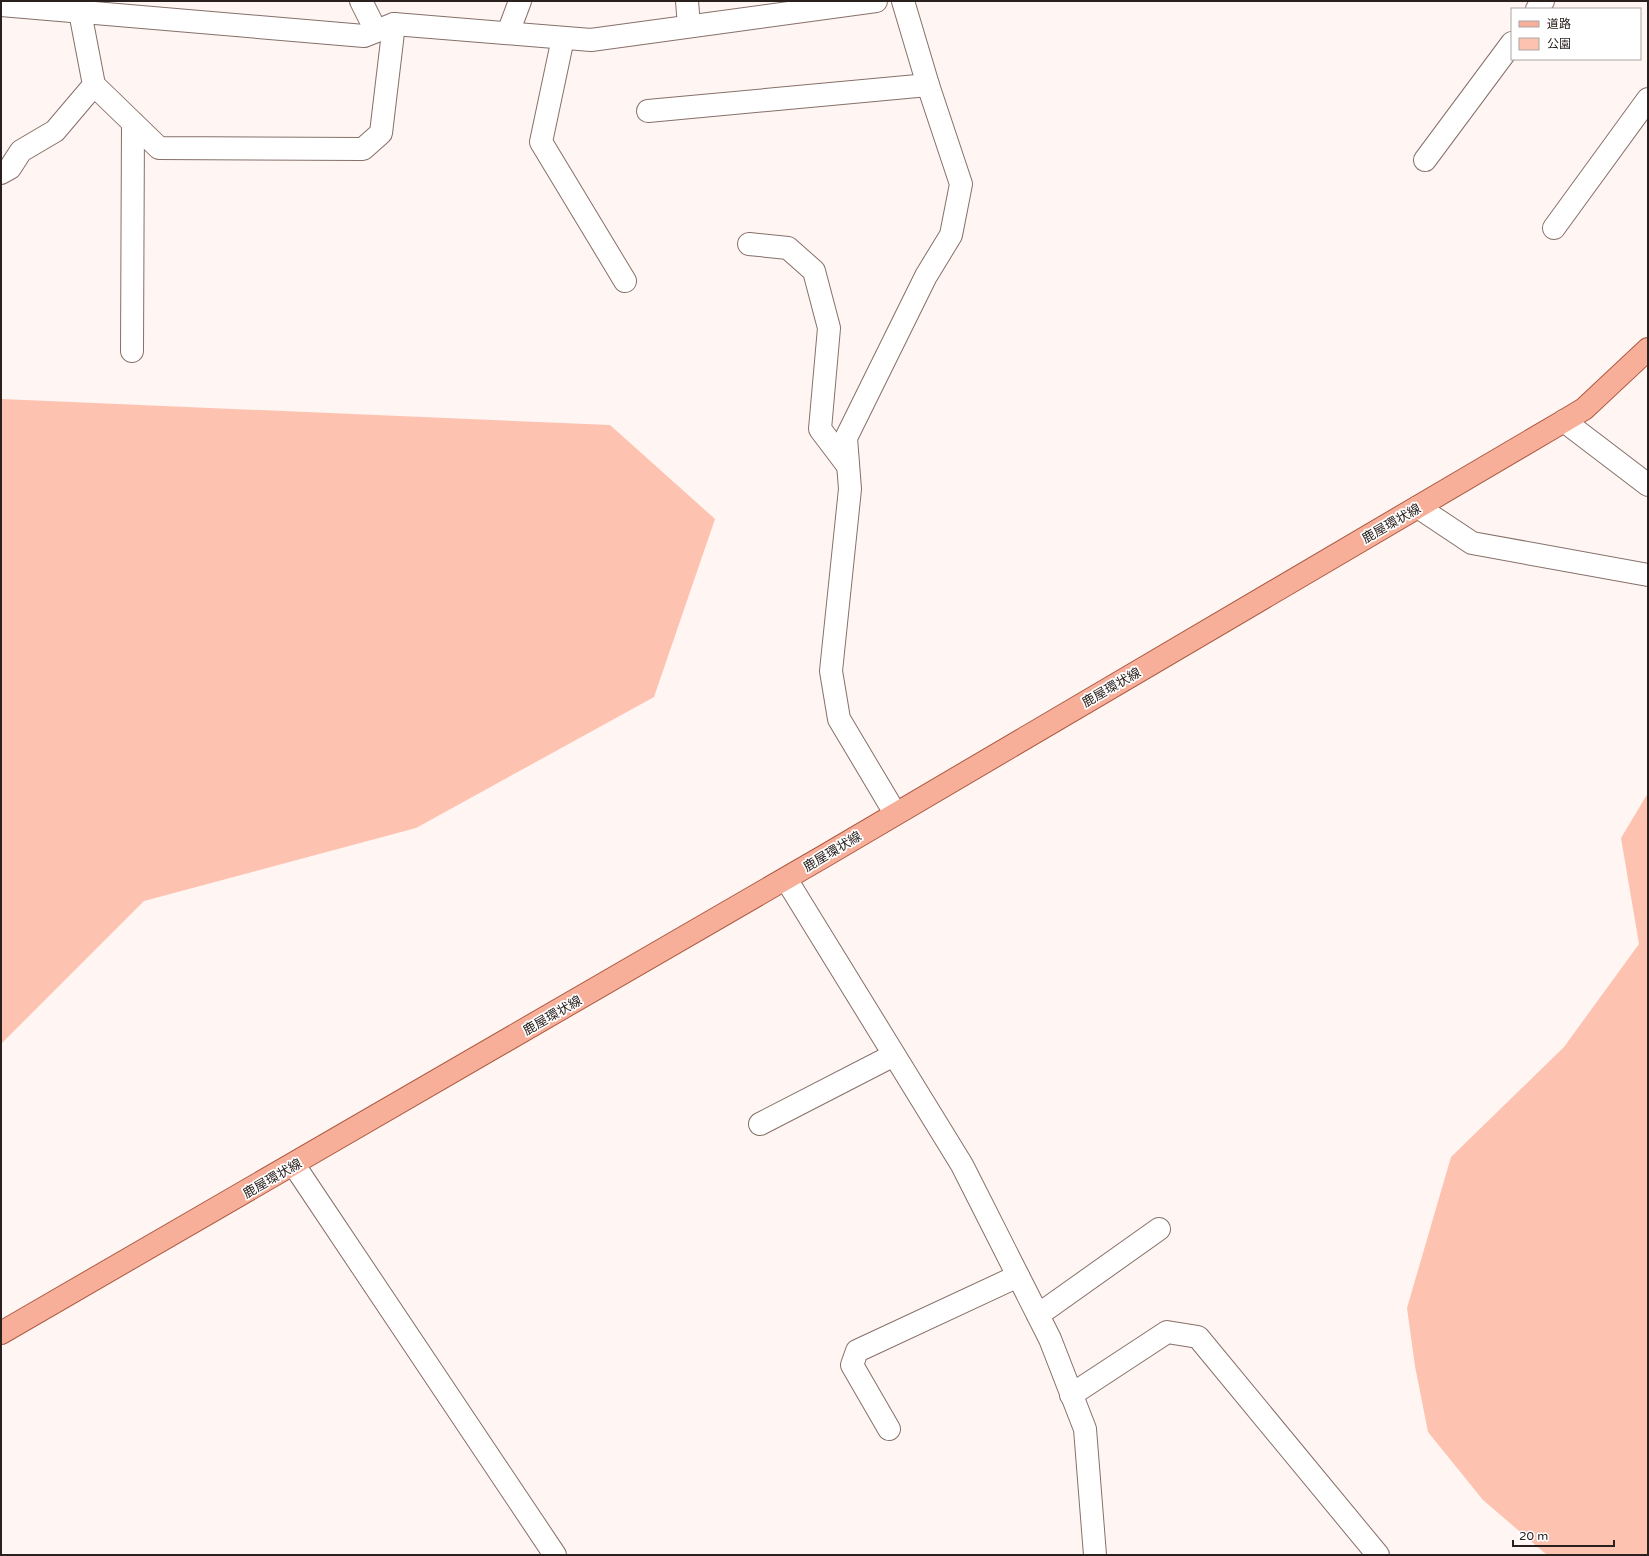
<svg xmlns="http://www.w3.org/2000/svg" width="1649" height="1556" viewBox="0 0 1649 1556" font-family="'Varela Round','Noto Sans JP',sans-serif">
  <rect width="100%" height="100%" fill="#fff5f2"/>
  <!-- green -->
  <g fill="#fec2b0">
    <polygon points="1,399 610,425 715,519 654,697 416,828 144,901 1,1044"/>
    <polygon points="1648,793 1648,1555 1547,1555 1483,1500 1428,1432 1415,1366 1407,1308 1451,1157 1564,1047 1639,944 1621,838"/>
  </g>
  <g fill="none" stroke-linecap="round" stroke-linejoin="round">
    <!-- minor casing -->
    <g stroke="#867069" stroke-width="24">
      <g id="minor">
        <polyline points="84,1 80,12 94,85 159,148 363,149 381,133 394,24"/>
        <polyline points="361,1 376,31"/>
        <polyline points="687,1 689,26"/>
        <polyline points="1,5 364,36 394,24 591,40 876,1"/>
        <polyline points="1537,9 1543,1"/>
        <polyline points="508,33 520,1"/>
        <polyline points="563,38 541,142 625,281"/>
        <polyline points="648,111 928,85"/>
        <polyline points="1425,160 1512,43"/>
        <polyline points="1,173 10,168 21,151 55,131 94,85"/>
        <polyline points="1554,228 1648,99"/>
        <polyline points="749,244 788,248 814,271 829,328 820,429 848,466"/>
        <polyline points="132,351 133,123"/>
        <polyline points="1564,421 1648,485"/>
        <polyline points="1418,507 1472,543 1648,575"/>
        <polyline points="895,813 839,719 831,671 850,489 846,438 926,276 951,235 961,184 928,85 903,1"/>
        <polyline points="786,879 962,1165 1050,1339 1085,1429 1095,1555"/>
        <polyline points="760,1124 894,1055"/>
        <polyline points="294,1165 555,1555"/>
        <polyline points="1038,1315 1159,1229"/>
        <polyline points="1071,1395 1167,1332 1198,1337 1378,1555"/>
        <polyline points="889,1429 852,1365 857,1351 1018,1276"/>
      </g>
    </g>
    <!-- major casing -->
    <g stroke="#ad5a42" stroke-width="24">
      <path id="major" d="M1,1333C524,1033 1045,728 1564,421L1584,409L1648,349"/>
    </g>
    <!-- minor -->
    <use href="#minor" stroke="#fff" stroke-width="22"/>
    <!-- major -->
    <use href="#major" stroke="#f8af99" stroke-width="22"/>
  </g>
  <g text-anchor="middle" stroke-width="3.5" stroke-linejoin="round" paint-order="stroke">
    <!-- street labels -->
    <g font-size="13" fill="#2a211e" stroke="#fff">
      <text transform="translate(1391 523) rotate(-30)" y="5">鹿屋環状線</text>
      <text transform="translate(1111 687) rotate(-30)" y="5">鹿屋環状線</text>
      <text transform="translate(832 851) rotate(-31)" y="5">鹿屋環状線</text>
      <text transform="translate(552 1015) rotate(-30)" y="5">鹿屋環状線</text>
      <text transform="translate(272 1178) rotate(-30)" y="5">鹿屋環状線</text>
    </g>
  </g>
  <!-- border -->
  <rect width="1649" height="1556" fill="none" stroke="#2a211e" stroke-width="4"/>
  <!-- legend -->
  <rect x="1511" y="8" width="130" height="52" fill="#ffffff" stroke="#aaa6a5"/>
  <rect x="1519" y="21" width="20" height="6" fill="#f8af99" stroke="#aaa6a5"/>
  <text x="1547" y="28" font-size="12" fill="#2a211e">道路</text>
  <rect x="1519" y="38" width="20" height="12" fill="#fec2b0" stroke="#aaa6a5"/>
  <text x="1547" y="48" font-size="12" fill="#2a211e">公園</text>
  <!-- scale -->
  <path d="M1513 1540v6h101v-6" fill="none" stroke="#2a211e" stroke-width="2"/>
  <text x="1519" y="1540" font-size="12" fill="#2a211e" stroke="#ffffff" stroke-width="3" paint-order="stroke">20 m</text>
</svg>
